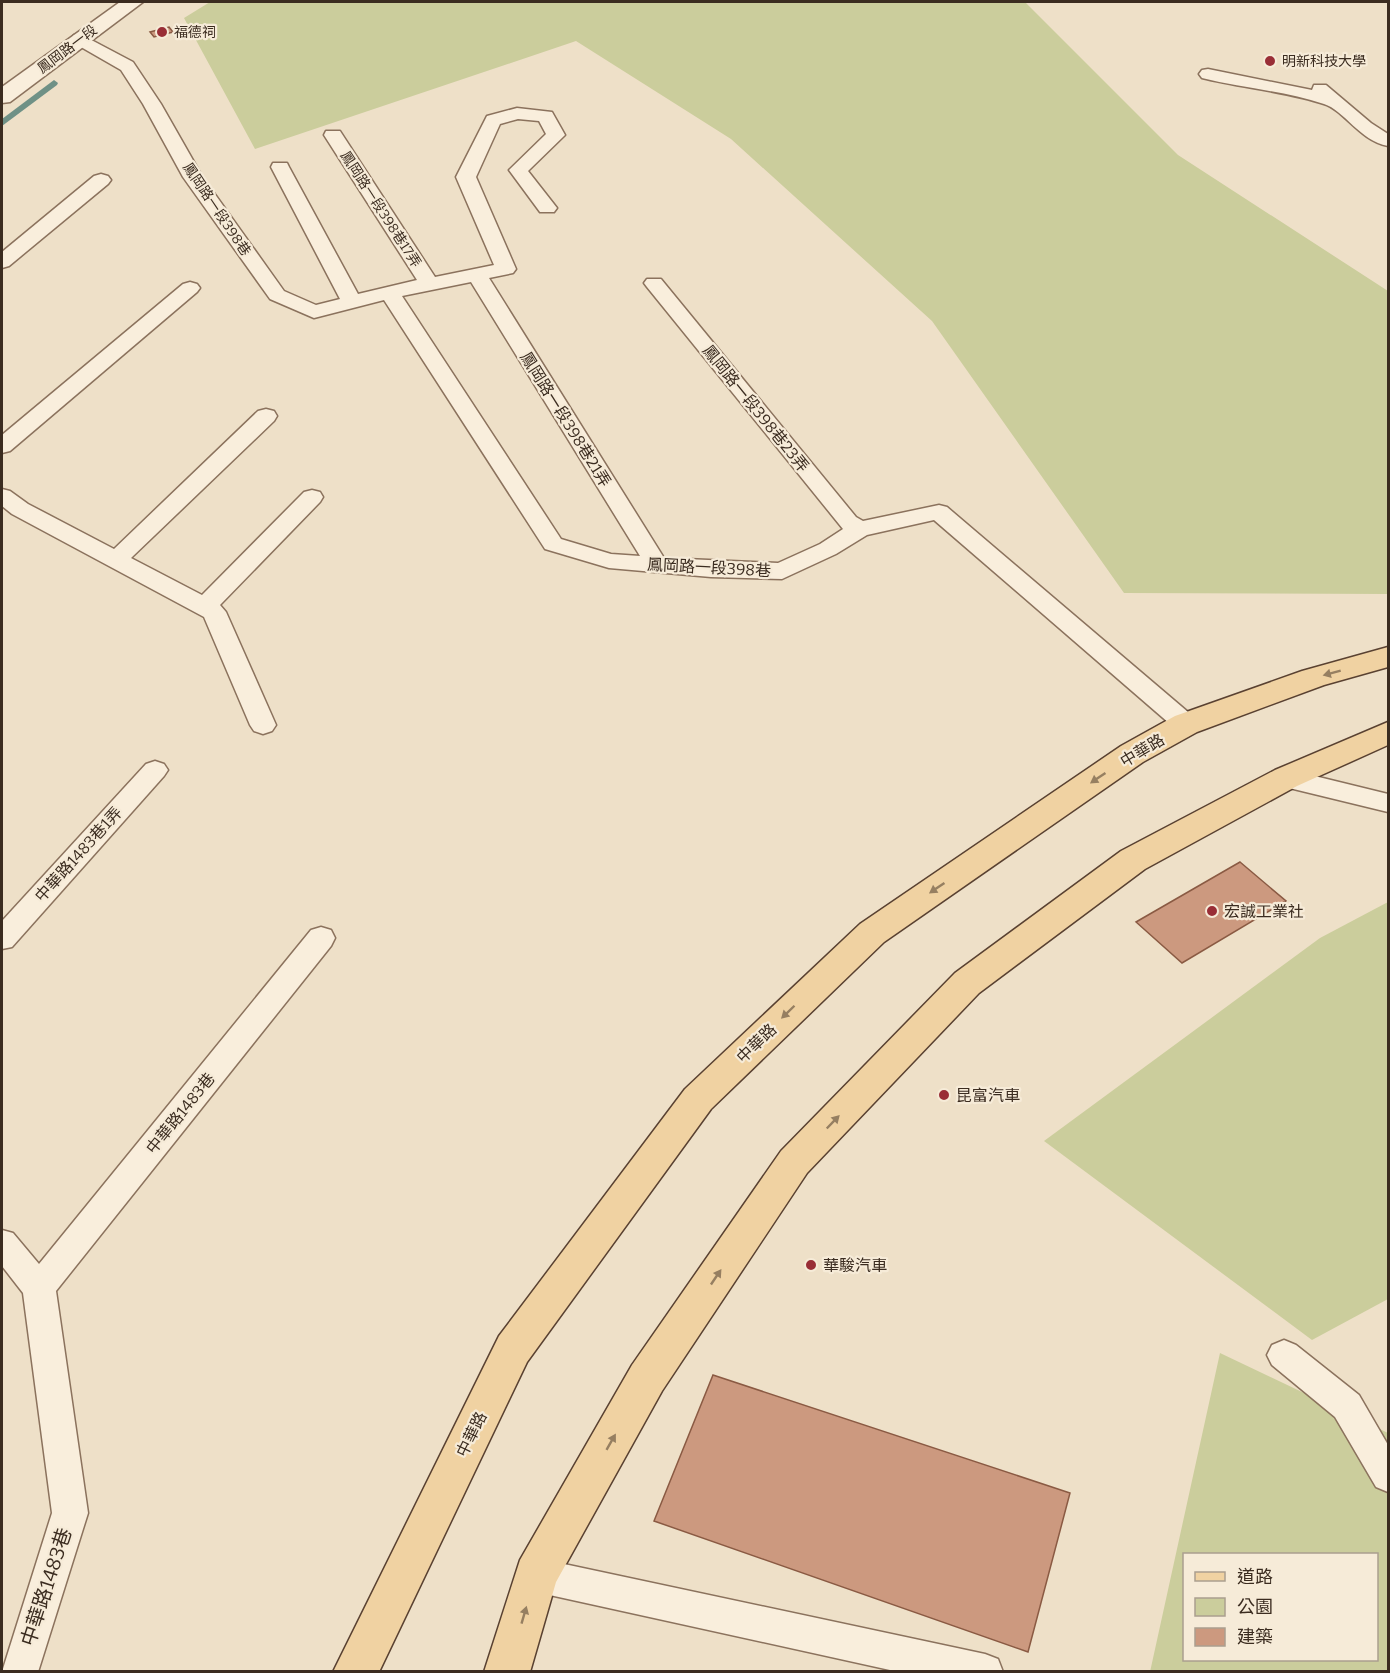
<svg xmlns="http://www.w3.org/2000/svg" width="1390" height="1673" viewBox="0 0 1390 1673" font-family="Bitter,'Noto Sans TC',serif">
  <rect width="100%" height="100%" fill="#eee0c8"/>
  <!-- green -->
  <g fill="#cbcd9c" fill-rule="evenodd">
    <polygon points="210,2 1025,2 1178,155 1388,291 1388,594 1124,593 932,321 731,139 576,41 255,149 184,18"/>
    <polygon points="1388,902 1388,1299 1312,1340 1044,1141 1320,938"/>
    <path d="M1220,1353L1388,1433V1671L1150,1672ZM1184,1554H1376V1660H1184Z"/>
  </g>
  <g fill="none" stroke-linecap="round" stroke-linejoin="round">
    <!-- stream -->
    <polygon fill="#6f9186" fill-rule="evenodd" points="54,80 58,83 57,85 2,126 2,119"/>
  </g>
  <!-- building -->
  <g fill="#cc997f" stroke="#8a5a43" stroke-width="1.5">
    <polygon points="169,27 173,32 154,37 150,32"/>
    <polygon points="1240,862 1286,901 1182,963 1136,922"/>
    <polygon points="713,1375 1070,1493 1028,1652 654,1521"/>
  </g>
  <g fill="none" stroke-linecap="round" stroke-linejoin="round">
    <!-- service casing -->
    <g stroke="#8b725d" stroke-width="3">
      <g id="service">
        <path d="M80,34L133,62L161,104L202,176L284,291L316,305L340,299L271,167L273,163H287L289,167L358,294L417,280L324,135L326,131H340L435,277L494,265L456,177L487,116L517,108L552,112L565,135L528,171L557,208L554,212H540L509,170L546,134L539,121L518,119L500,124L476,177L516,269L513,273L489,278L664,558L778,563L820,544L843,529L647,287L644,283L647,279H661L856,517L863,521L939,505L947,507L1195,718L1199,724L1195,730L1186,733L1177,730L934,520L867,535L836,554L782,579L711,577L609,568L545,549L384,300L314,318L270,299L183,177L143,104L121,70L74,43L71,39L74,35ZM471,282L640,556L611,554L561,539L402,296Z"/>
        <path d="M1208,69L1312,90L1314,85H1326L1371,123L1388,134V146C1360,141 1344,110 1324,104C1285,91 1242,88 1202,78L1199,74L1202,70Z"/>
        <polygon points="101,174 108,176 111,180 108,184 9,266 2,268 2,252 94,176"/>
        <polygon points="190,282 197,284 200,288 197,292 10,451 2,453 2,435 183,284"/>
        <polygon points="266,409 274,411 277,416 274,421 131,558 202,595 304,492 312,490 320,492 323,497 320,502 220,605 226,612 276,725 272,731 263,734 254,731 250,725 204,617 12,514 2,506 2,489 10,491 28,504 114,549 258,411"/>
        <polygon points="155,761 164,764 168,770 164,776 12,947 2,949 2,921 146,764"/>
        <polygon points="1286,769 1388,794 1388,812 1277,785 1273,778 1277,771"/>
        <polygon points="321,927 331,930 335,938 331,946 56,1291 88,1513 38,1672 2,1672 52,1513 23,1293 2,1266 2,1230 13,1233 39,1264 311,930"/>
        <polygon points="1284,1340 1296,1345 1359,1395 1388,1445 1388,1492 1376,1487 1335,1417 1272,1365 1267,1355 1272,1345"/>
        <polygon points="536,1558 985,1654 998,1659 1003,1672 899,1672 536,1592 523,1587 518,1575 523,1563"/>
      </g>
    </g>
    <!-- tertiary casing -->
    <g stroke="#8b725d" stroke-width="3">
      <polygon id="tertiary" points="120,2 143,2 10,102 2,103 2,87"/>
    </g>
    <!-- primary casing -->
    <g stroke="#594131" stroke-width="3">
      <g id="primary">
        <polygon points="1388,647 1388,667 1324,685 1197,732 1143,762 884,942 711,1109 527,1362 379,1672 333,1672 499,1336 685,1089 860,924 1121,746 1175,716 1302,671"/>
        <polygon points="1388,722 1388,745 1297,786 1145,869 979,993 807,1173 662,1391 556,1582 530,1672 484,1672 520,1560 632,1365 781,1151 955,973 1121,851 1275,770"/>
      </g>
    </g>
    <!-- service -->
    <use href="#service" fill="#f9eedc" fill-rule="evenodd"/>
    <!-- tertiary -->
    <use href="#tertiary" fill="#f9eedc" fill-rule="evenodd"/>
    <!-- primary -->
    <use href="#primary" fill="#f0d2a2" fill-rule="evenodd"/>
  </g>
  <!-- one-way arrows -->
  <defs><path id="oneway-solid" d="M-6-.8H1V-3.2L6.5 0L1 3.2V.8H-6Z" transform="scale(1.5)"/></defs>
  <g fill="#967f61">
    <use href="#oneway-solid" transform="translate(1332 673) rotate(165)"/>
    <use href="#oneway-solid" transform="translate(1098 778) rotate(146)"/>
    <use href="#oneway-solid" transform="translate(937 888) rotate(146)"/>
    <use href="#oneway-solid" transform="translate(788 1012) rotate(136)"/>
    <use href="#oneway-solid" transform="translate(833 1122) rotate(-46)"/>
    <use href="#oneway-solid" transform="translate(716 1277) rotate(-56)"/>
    <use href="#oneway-solid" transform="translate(611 1442) rotate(-60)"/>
    <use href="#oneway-solid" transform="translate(524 1615) rotate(-74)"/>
  </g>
  <!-- markers -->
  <g fill="#992e36" stroke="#f6ebd8" stroke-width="2">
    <circle cx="162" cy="32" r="6"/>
    <circle cx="1270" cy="61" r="6"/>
    <circle cx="1212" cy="911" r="6"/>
    <circle cx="944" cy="1095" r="6"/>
    <circle cx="811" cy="1265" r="6"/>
  </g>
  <g text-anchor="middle" stroke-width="4.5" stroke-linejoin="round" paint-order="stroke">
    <!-- far-poi labels -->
    <g font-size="14" fill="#3b2c20" stroke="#f6ebd8" text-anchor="start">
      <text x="174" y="37">福德祠</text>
      <text x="1282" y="66">明新科技大學</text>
    </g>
    <!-- far-street labels -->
    <g font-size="14" fill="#3b2c20" stroke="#f6ebd8">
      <text transform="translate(67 49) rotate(-37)" y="5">鳳岡路一段</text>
      <text transform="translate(217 209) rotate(56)" y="5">鳳岡路一段398巷</text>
      <text transform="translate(381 209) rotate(57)" y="5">鳳岡路一段398巷17弄</text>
    </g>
    <!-- street labels -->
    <g font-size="16" fill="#3b2c20" stroke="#f6ebd8">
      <text transform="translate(756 408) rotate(51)" y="6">鳳岡路一段398巷23弄</text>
      <text transform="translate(566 419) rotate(58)" y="6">鳳岡路一段398巷21弄</text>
      <text transform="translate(709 567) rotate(3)" y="6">鳳岡路一段398巷</text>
      <text transform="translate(1142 750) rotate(-31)" y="6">中華路</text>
      <text transform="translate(78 854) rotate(-48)" y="6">中華路1483巷1弄</text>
      <text transform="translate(756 1043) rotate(-44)" y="6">中華路</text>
      <text transform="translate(180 1113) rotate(-51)" y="6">中華路1483巷</text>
      <text transform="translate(471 1434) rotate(-64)" y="6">中華路</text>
    </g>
    <!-- poi labels -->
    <g font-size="16" fill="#3b2c20" stroke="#f6ebd8" text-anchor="start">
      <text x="1224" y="917">宏誠工業社</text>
      <text x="956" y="1101">昆富汽車</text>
      <text x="823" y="1271">華駿汽車</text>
    </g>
    <!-- near-street labels -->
    <g font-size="20" fill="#3b2c20" stroke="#f6ebd8">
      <text transform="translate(46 1587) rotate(-72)" y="7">中華路1483巷</text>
    </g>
  </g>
  <!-- border -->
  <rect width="1390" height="1673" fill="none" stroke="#3b2c20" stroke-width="6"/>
  <!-- legend -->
  <rect x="1183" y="1553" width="195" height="108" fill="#f6ebd8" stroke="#ab9f8e" stroke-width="1.5"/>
  <rect x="1195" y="1572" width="30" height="9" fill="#f0d2a2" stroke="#ab9f8e" stroke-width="1.5"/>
  <text x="1237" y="1583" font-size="18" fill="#3b2c20">道路</text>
  <rect x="1195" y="1598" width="30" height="18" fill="#cbcd9c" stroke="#ab9f8e" stroke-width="1.5"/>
  <text x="1237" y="1613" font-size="18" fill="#3b2c20">公園</text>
  <rect x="1195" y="1628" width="30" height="18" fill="#cc997f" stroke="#ab9f8e" stroke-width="1.5"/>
  <text x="1237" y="1643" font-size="18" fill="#3b2c20">建築</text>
</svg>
